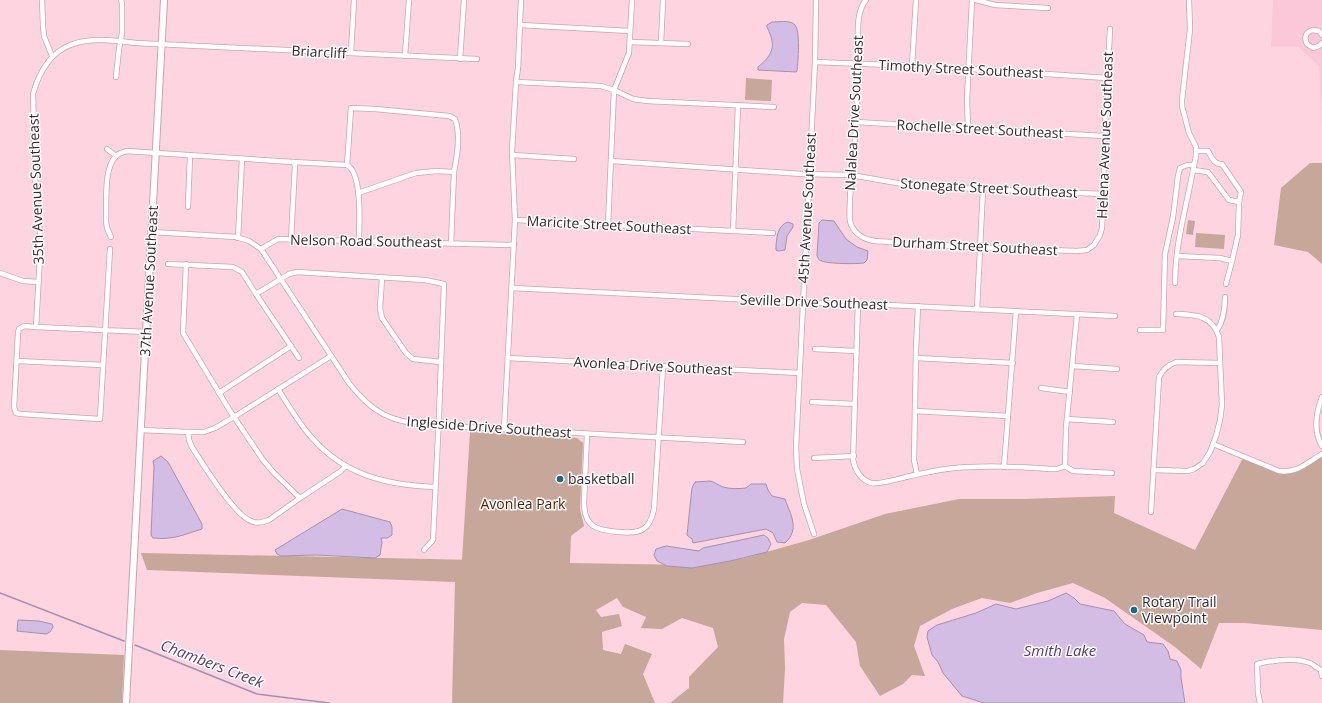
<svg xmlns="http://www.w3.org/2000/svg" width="1322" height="703" viewBox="0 0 1322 703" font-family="'Open Sans',sans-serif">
  <rect width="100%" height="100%" fill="#fed4e0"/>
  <!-- built -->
  <polygon fill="#fac8d8" points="1273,0 1322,0 1322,125 1319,66 1298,47 1271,47"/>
  <!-- green -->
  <g fill="#c6a799">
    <polygon points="746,78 772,80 771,101 745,100"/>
    <polygon points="1310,163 1322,163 1322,264 1308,252 1274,245 1281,188"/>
    <polygon points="1188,220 1195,221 1193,235 1186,234"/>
    <polygon points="1196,233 1225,235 1224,249 1195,247"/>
    <polygon points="470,432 577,438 583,443 580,509 584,526 571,536 570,563 691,565 745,558 809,540 885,514 959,499 1022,499 1115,496 1114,513 1195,550 1244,456 1288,472 1322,454 1322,630 1245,623 1219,623 1201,669 1175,647 1105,598 1073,583 1037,593 1010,603 982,598 952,609 920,626 914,646 925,676 912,675 903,684 880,696 860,666 856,642 826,605 802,603 790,612 784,639 785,669 783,703 670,703 689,688 689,677 718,647 713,628 682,618 662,629 641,628 646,617 623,607 617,598 596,610 601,617 619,614 622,626 602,632 603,650 621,654 625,644 652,654 643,674 655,703 452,703 455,582 147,570 141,553 476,560 462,560"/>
    <polygon points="0,650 124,655 122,703 0,703"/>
  </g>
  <!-- water -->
  <g fill="#d4bde5" stroke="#a490ad">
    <path d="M772,22C778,22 789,20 794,24C801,29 798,62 797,71L796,72L758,70V67C774,54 776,45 767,27V25Z"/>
    <path d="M822,220L834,221L846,239L857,247L868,251L867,260L864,263C857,264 828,264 822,261C818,260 819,259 817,256L819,223Z"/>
    <path d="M788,222L793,224V227L787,236L785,250L778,251L776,250C776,240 777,225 788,222Z"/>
    <path d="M161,456L168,462L202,524V529C183,535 173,540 153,538L151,535L154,466L153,461Z"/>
    <path d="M710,481C715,482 718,485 723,487C730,489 738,489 746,488L751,484H766L768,490L772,496L785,499C791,516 800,529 785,543L777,542L773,533L766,529L693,543L692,539L687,535L692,488L695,482Z"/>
    <polygon points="342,509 390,522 392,527 392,535 387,538 381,538 382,542 380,555 375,558 316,555 281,556 277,554 275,550"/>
    <polygon points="764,535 768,538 771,544 767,552 730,561 692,568 667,566 657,561 654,555 656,549 666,546 699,551 703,548"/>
    <polygon points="1066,593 1074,598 1080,604 1114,611 1125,624 1144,635 1147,642 1163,644 1168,651 1170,659 1177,661 1181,670 1181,678 1185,703 984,703 962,696 943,673 938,662 932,655 927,637 928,631 937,625 976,613 996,604 1016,609 1048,601"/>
    <polygon points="18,620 39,621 52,624 53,627 50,632 46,634 17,631"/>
  </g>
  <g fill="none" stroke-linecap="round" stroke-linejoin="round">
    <!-- stream -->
    <g stroke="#a490ad" stroke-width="1.5">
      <polyline points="0,593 124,641"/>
      <polyline points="135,645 257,694 329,703"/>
    </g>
    <!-- street casing -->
    <g stroke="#cba3af" stroke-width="6">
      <g id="street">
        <polyline points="42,0 43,26 44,36 52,56"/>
        <polyline points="521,0 518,68 516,82 512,151 515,220 773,233"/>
        <path d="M866,0C856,12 858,32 858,47C856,74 858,102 856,129C854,153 851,176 850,199C850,206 849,214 850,221C853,233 863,239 874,241L973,247L1077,251L1087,250L1094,245L1100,235L1102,228L1104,188V144L1110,29"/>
        <polyline points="976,0 995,5 1048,8"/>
        <polyline points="520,25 630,31"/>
        <path d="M1322,35L1319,31L1312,30C1305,33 1304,38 1307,44L1313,48L1319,46L1322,43"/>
        <polyline points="630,42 688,44"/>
        <polyline points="661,43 663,0"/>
        <polyline points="351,53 354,0"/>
        <polyline points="405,56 409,0"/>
        <polyline points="460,59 464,0"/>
        <polyline points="815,62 940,67 1107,78"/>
        <polyline points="912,66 916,0"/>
        <polyline points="116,77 119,49 122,33 122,3 121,0"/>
        <polyline points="516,82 601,86 614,90 633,99 647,101 774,107"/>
        <polyline points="856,122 1104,136"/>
        <polyline points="968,127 967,99 972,0"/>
        <polyline points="107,149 116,156"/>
        <path d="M1196,151H1208C1211,156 1214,165 1222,164L1241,192L1239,202L1238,235L1232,261"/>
        <polyline points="512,155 574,159"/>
        <polyline points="611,161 802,174 851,175 897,183 934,187 1104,194"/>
        <path d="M293,162L347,165C363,174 359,224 359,241"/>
        <path d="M347,165L351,108L375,109L449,116L455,119C461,135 457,156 454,172"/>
        <polyline points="1193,170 1208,172 1229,200 1239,202"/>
        <polyline points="358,193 416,173 437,171 454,172 451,243"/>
        <polyline points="188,207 190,155"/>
        <polyline points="608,225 614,90 629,53 632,0"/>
        <polyline points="733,231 738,105"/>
        <polyline points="152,232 236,237 249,241 261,249 278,239 514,245"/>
        <path d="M111,237L107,228L106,221C107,204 103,169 116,156C119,153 123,152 127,151L293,162L295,165L291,239"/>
        <polyline points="238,238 242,159"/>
        <polyline points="110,249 100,419 21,414 16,413 14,407 18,333 19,329 24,326 36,327 146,332"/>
        <path d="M261,249L349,383C372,413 391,422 428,425L743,442"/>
        <polyline points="1177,256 1220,258 1232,261 1226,284"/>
        <polyline points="168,264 233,267 242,272 256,294 289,274 297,272 425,280 444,284 439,416 433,540 424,550"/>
        <polyline points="186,264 183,333 230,411 263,460 274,473 300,498"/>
        <polyline points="0,273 23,281 38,282"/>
        <polyline points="382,278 380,308 382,318 406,353 413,359 441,362"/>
        <path d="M1175,283C1175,243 1187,205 1194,165"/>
        <polyline points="512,288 793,302 888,305 1115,316"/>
        <polyline points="256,294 299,358"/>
        <path d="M858,304L853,460C855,470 861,480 871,483C878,485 902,478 910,476C924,473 940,469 955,468C986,465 1019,467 1050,469H1057L1065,466"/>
        <polyline points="977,309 983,189"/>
        <path d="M36,327L41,239L36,202L33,94C49,37 85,36 136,43L477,59"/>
        <polyline points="1140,330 1163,330 1165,254 1173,217 1178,176 1180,168 1187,165 1194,165 1196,156 1196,147 1189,133 1182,106 1182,100 1190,29 1189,0"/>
        <path d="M1217,330C1224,320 1225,309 1225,297"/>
        <polyline points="815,349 856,351"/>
        <polyline points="508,358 799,373"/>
        <polyline points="916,358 1013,363"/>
        <polyline points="17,361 103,365"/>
        <polyline points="1073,366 1117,369"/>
        <polyline points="1041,388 1070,392"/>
        <path d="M278,389C289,406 299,424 313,439C346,476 388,485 435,487"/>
        <polyline points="219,393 291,346"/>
        <path d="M1322,397C1316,413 1313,431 1322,446"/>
        <polyline points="812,402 855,404"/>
        <polyline points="915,411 1008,416"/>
        <polyline points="1067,419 1113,422"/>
        <polyline points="504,429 515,220"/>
        <polyline points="141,430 188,432 204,432 215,428 234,417 331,356"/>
        <path d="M188,432L189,440L192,447C202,463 234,515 251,521C257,524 263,522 269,520L300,498L341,471L346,466"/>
        <path d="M587,434L584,502C584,527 596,530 618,532C639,534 650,531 654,509L663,367"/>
        <path d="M1213,444L1279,471C1296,474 1308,462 1322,454"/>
        <polyline points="814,458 854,456"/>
        <polyline points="1065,466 1066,428 1077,315"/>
        <polyline points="1065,466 1073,471 1112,473"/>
        <polyline points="1004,467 1016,311"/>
        <path d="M1154,470L1188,471L1194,469L1203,463L1210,452L1216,436L1220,420L1222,405L1219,337C1212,315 1196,315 1176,314"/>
        <polyline points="917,474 914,460 916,350 918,306"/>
        <path d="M1151,512L1159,377C1163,369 1168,365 1176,362L1220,363"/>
        <polyline points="814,534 804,504 797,469 796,447 815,62 816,0"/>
        <path d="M1260,703L1258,693L1257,664C1274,660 1294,657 1310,663C1314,665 1317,668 1321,670L1322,676"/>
      </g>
    </g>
    <!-- secondary casing -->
    <g stroke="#cba3af" stroke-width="8">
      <polyline id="secondary" points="126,703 164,0"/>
    </g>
    <!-- street -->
    <use href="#street" stroke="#fff" stroke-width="4.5"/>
    <!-- secondary -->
    <use href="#secondary" stroke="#fff" stroke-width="6"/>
  </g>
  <!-- markers -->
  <g fill="#146899" stroke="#fff" stroke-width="1.5">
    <circle cx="560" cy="479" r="4"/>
    <circle cx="1134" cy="610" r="4"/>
  </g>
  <g text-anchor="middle" stroke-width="3" stroke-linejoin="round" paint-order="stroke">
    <!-- street labels -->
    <g font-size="14" fill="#35262a" stroke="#fff">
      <text transform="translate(319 52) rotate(3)" y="5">Briarcliff</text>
      <text transform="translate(961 69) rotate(3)" y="5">Timothy Street Southeast</text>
      <text transform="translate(854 113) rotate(-87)" y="5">Nalalea Drive Southeast</text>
      <text transform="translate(980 129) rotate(3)" y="5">Rochelle Street Southeast</text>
      <text transform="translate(1105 135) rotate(-88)" y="5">Helena Avenue Southeast</text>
      <text transform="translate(989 188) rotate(3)" y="5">Stonegate Street Southeast</text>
      <text transform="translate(36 189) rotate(-92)" y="5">35th Avenue Southeast</text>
      <text transform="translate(807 208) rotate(-87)" y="5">45th Avenue Southeast</text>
      <text transform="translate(609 225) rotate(3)" y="5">Maricite Street Southeast</text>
      <text transform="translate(366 241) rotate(1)" y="5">Nelson Road Southeast</text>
      <text transform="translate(975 246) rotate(3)" y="5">Durham Street Southeast</text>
      <text transform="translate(149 281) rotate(-87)" y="5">37th Avenue Southeast</text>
      <text transform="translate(814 302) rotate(2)" y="5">Seville Drive Southeast</text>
      <text transform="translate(653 366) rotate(3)" y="5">Avonlea Drive Southeast</text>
      <text transform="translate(489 427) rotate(4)" y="5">Ingleside Drive Southeast</text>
    </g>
    <!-- poi labels -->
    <g font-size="14" fill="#35262a" stroke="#fff" text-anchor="start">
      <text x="568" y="484">basketball</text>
      <text x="1142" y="607">Rotary Trail<tspan x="1142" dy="16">Viewpoint</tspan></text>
    </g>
    <!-- park labels -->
    <g font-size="14" fill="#521c00" stroke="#fff">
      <text x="523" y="509">Avonlea Park</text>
    </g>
    <!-- water labels -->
    <g font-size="15" font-style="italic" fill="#58386b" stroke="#fff">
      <text x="1060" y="656">Smith Lake</text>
      <text transform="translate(212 664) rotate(21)" y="5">Chambers Creek</text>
    </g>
  </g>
</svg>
